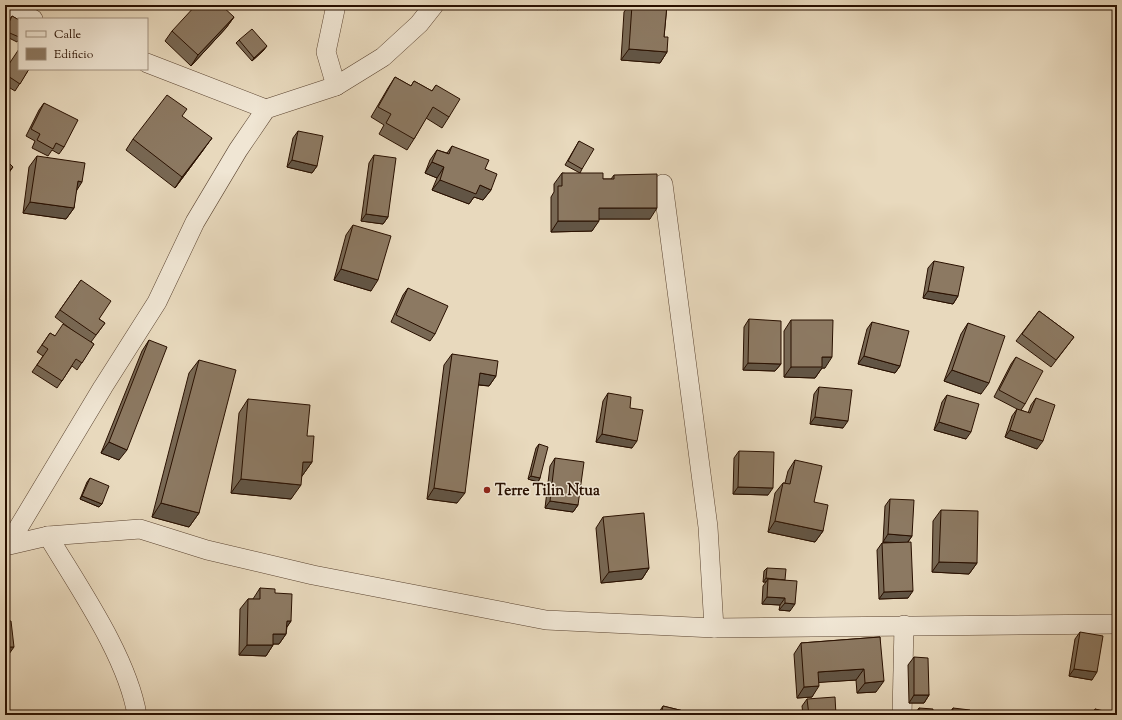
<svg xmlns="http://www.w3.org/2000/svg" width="1122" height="720" viewBox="0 0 1122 720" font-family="'Sorts Mill Goudy',serif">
  <rect width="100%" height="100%" fill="#e8d9bd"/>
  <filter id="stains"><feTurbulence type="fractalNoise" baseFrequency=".005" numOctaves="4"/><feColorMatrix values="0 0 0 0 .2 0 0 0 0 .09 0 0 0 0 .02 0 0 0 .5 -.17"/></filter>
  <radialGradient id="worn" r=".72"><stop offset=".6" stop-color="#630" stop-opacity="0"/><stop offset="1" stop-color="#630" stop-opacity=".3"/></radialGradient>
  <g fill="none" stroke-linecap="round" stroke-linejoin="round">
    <!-- street casing -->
    <g stroke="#59422f" stroke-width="20">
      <g id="street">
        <polyline points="5,8 33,19"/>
        <polyline points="147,63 266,109"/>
        <polyline points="336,86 326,52 336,5"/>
        <polyline points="663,184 708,527 714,628"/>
        <path d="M48,536C79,588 127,656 137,715"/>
        <polyline points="8,545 103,387 157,302 195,222 238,150 266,109 336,86 383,57 419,24 434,5"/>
        <polyline points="5,546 48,536 140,529 207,550 313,575 546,620 714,628 1117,624"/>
        <polyline points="902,715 904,625"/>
      </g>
    </g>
    <!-- street -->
    <use href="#street" stroke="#f0e6d4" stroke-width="19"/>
  </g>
  <!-- wall -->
  <g fill="#786854" stroke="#291000">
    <polygon points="552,5 562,5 558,10"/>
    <polygon points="629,5 667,5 664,37 667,52 660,63 621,60 624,12"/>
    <polygon points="12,16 19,20 19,39 17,42 5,36 5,29 9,20"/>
    <polygon points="234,17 226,28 191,66 165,41 172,31"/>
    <polygon points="239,40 264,50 252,61 236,43"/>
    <polygon points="29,69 15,91 5,85 5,70"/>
    <polygon points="395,77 411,86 414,81 432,91 436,85 449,117 442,128 426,118 414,139 407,150 379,134 384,125 371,117 388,88"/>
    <polygon points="44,103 64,147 59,154 52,150 48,156 32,148 35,141 26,136 39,110"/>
    <polygon points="182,116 204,149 175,188 126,150 133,139"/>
    <polygon points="298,131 317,166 312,173 287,167 293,138"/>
    <polygon points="579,141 582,169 580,173 565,165"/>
    <polygon points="452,146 485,169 491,190 483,200 474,197 469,204 432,190 437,178 425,173 430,160 437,150 447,153"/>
    <polygon points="374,155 388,217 383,224 361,221 369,163"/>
    <polygon points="37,156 76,190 74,208 66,219 23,213 29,167"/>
    <polygon points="562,173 603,179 611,179 614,175 650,219 599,219 592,231 551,232 551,197 554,192 554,184"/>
    <polygon points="353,225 371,291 334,280 346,235"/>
    <polygon points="934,261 958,296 953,304 923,298 928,268"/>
    <polygon points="81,280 99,319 105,323 91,342 94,344 77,370 72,366 57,388 32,372 43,356 37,352 50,333 55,336 76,333 55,317"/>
    <polygon points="408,288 435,334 430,341 391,322 403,295"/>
    <polygon points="1039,311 1074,337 1051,367 1016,341"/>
    <polygon points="749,319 781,364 775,371 743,370 744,327"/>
    <polygon points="791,320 825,368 822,368 815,378 784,377 784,331"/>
    <polygon points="872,322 900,366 895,373 858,364 867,329"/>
    <polygon points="968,323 981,394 944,381 961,334"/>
    <polygon points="149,340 119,460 101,453 142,351"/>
    <polygon points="452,354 496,376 489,386 478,385 457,503 427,499 444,365"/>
    <polygon points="1016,357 1025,404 1021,410 1028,413 1031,405 1036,398 1037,449 1005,437 1012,416 1017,409 994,397 1011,364"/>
    <polygon points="199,360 199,513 189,527 152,517 189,373"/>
    <polygon points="819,387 843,428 810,424 814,394"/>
    <polygon points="608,393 632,448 596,442 603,401"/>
    <polygon points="947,395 966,439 934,430 942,402"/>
    <polygon points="248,399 307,436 312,462 302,476 291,499 231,493 239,413"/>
    <polygon points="539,444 540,478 538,482 528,479 536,448"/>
    <polygon points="739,451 768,495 733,494 734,458"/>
    <polygon points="555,458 578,505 573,512 545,508 550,466"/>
    <polygon points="795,460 814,502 823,531 815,542 768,532 775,493 783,483 785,483 788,471"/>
    <polygon points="90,478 102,504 99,507 80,499 87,482"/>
    <polygon points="890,499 912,536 908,542 908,598 879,599 877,550 882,543 892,542 883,542 885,506"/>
    <polygon points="941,510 977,563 969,574 932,572 933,521"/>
    <polygon points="603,517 649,568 642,579 601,583 596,528"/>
    <polygon points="767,568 785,580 790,611 779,610 780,605 762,604 763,586 766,582 763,582 764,571"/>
    <polygon points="260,588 275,593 291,621 287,627 286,634 279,644 273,644 273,645 266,656 239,655 240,609 248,599 253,599"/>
    <polygon points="1080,632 1092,680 1069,676 1075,639"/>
    <polygon points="880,637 876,692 857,693 856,680 819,682 812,697 797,698 794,654 801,643"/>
    <polygon points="914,657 929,695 924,703 909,703 908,665"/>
    <polygon points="807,699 836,715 803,715 802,706"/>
    <polygon points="663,706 700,715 657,715"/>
    <polygon points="919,708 932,715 914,715"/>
    <polygon points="953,708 969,715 948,715"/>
    <polygon points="1095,709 1113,715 1092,715"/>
  </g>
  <!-- shaded-wall -->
  <g fill="#625545" stroke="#291000">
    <polygon points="234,17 226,28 191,66 198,55"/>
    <polygon points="267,46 264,50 252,61 254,58"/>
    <polygon points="629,49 667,52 660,63 621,60"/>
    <polygon points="212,138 204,149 175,188 182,177"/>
    <polygon points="292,160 317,166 312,173 287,167"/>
    <polygon points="432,162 444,167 437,178 425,173"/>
    <polygon points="13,167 8,174 5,177 5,175"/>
    <polygon points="440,180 480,185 491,190 483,200 474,197 469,204 432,190"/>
    <polygon points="78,181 82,182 75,193"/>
    <polygon points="30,202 74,208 66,219 23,213"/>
    <polygon points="599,208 657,208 650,219 592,219"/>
    <polygon points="366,214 388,217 383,224 361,221"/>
    <polygon points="558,221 599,221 592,231 551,232"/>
    <polygon points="341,269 378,280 371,291 334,280"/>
    <polygon points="928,291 958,296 953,304 923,298"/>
    <polygon points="864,356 900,366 895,373 858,364"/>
    <polygon points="822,357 832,357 825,368 822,368 815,378 784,377 791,367"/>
    <polygon points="748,363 781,364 775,371 743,370"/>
    <polygon points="952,370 989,383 981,394 944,381"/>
    <polygon points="480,373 496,376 489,386 473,384"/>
    <polygon points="815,417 848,421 843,428 810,424"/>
    <polygon points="939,422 971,432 966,439 934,430"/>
    <polygon points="1010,430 1043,441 1037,449 1005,437"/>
    <polygon points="602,434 637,441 632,448 596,442"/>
    <polygon points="109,442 127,450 119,460 101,453"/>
    <polygon points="303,462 312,462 302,476 294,475"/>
    <polygon points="531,476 540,478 538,482 528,479"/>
    <polygon points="241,479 301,485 291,499 231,493"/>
    <polygon points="738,487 773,488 768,495 733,494"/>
    <polygon points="434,488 465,493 457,503 427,499"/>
    <polygon points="82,496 102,504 99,507 80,499"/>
    <polygon points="550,501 578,505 573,512 545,508"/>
    <polygon points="161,503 199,513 189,527 152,517"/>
    <polygon points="775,521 823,531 815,542 768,532"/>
    <polygon points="888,534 912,536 907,543 883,542"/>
    <polygon points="939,562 977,563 969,574 932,572"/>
    <polygon points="649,568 642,579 601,583 609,572"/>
    <polygon points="766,578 785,580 768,579 766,582 763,582"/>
    <polygon points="913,591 908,598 879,599 884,592"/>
    <polygon points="767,597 785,598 780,605 762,604"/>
    <polygon points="785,603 795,604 790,611 779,610"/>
    <polygon points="287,621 291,621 284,631"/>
    <polygon points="273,634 286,634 279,644 266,644"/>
    <polygon points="247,645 273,645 266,656 239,655"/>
    <polygon points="5,647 14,647 9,654 5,654"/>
    <polygon points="864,669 856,680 811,683 818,672"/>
    <polygon points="1074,669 1097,672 1092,680 1069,676"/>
    <polygon points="884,681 876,692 857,693 865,683"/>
    <polygon points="819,686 812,697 797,698 804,687"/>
    <polygon points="914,695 929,695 924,703 909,703"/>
  </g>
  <!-- building -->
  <g fill="#8c7962" stroke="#291000">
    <polygon points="196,5 221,5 234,17 198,55 172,31"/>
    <polygon points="632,5 667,5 664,37 668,37 667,52 629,49"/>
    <polygon points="12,16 19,20 19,37 5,31"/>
    <polygon points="252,29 267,46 254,58 239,40"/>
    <polygon points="19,49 19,69 29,69 20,84 5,74 5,70"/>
    <polygon points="395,77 411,86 414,81 432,91 436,85 460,99 449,117 433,107 414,139 386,123 391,114 378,107"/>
    <polygon points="167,95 187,109 182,116 212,138 182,177 133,139"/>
    <polygon points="44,103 78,120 64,147 56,143 53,149 37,140 40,134 31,129"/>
    <polygon points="298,131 323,136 317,166 292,160"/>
    <polygon points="579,141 594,149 582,169 568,161"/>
    <polygon points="452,146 489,160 485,169 497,174 491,190 480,185 476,194 440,180 444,167 432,162 437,150 449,154"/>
    <polygon points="374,155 396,158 388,217 366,214"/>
    <polygon points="37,156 85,163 82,182 78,181 74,208 30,202"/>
    <polygon points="5,159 13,167 5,175"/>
    <polygon points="562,173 603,173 603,179 614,179 614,175 657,174 657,208 599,208 599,221 558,221 558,186 562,186"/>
    <polygon points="353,225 391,236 378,280 341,269"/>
    <polygon points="934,261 964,267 958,296 928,291"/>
    <polygon points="81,280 111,301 99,319 105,323 96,335 60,310"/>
    <polygon points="408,288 448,306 435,334 396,315"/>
    <polygon points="1039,311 1074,337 1056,360 1022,334"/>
    <polygon points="749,319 781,321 781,364 748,363"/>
    <polygon points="791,320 833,320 832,357 822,357 822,367 791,367"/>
    <polygon points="872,322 909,331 900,366 864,356"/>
    <polygon points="968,323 1005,336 989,383 952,370"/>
    <polygon points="63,324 94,344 82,363 76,359 62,381 37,365 48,349 42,345 50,333 55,336"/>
    <polygon points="149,340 167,347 127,450 109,442"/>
    <polygon points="452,354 498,361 496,376 480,373 465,493 434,488"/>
    <polygon points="1016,357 1043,371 1025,404 999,390"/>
    <polygon points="199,360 236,370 199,513 161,503"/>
    <polygon points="819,387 852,390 848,421 815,417"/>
    <polygon points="608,393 631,397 630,408 643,410 637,441 602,434"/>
    <polygon points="947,395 979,404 971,432 939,422"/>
    <polygon points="1036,398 1055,405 1043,441 1010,430 1017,409 1030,413"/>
    <polygon points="248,399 310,405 307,436 314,436 312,462 303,462 301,485 241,479"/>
    <polygon points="539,444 548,447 540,478 531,476"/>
    <polygon points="739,451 774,452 773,488 738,487"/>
    <polygon points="555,458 584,462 578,505 550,501"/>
    <polygon points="795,460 822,466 814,502 828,505 823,531 775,521 783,483 790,484"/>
    <polygon points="90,478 109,486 102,504 82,496"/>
    <polygon points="890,499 914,500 912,536 888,534"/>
    <polygon points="941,510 978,511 977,563 939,562"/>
    <polygon points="644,513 649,568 609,572 603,517"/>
    <polygon points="911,542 913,591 884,592 882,543"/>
    <polygon points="767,568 786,569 785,580 766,578"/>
    <polygon points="768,579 797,581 795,604 785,603 785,598 767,597"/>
    <polygon points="260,588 275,589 275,593 292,594 291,621 287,621 286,634 273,634 273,645 247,645 248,599 260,599"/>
    <polygon points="5,621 11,621 14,647 5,647"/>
    <polygon points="1080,632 1103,636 1097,672 1074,669"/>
    <polygon points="880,637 884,681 865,683 864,669 818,672 819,686 804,687 801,643"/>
    <polygon points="914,657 928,658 929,695 914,695"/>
    <polygon points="835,697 836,715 809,715 807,699"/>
    <polygon points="663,706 700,715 661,715"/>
    <polygon points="919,708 933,709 932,715 919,715"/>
    <polygon points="953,708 970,710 969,715 952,715"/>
    <polygon points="1095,709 1113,713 1113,715 1094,715"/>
  </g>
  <!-- markers -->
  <circle fill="#8f2418" stroke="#f0e6d4" stroke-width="1.5" cx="487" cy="490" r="4"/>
  <g text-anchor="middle" stroke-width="3" stroke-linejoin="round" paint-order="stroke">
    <!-- poi labels -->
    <g font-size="15" font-weight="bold" fill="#291000" stroke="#f0e6d4" text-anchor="start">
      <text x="495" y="495">Terre Tilin Ntua</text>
    </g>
  </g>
  <!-- margin -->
  <rect width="1122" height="720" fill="none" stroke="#e8d9bd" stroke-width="20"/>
  <rect x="6" y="6" width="1110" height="708" fill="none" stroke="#291000" stroke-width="2"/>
  <rect x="10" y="10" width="1102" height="700" fill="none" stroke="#291000"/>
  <!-- legend -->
  <rect x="18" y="18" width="130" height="52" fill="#f0e6d4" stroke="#a0907f"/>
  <rect x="26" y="31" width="20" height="6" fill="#f0e6d4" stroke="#a0907f"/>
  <text x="54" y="38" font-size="12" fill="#291000">Calle</text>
  <rect x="26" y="48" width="20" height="12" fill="#8c7962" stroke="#a0907f"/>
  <text x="54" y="58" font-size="12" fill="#291000">Edificio</text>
  <rect width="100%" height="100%" filter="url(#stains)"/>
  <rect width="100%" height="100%" fill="url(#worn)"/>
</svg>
